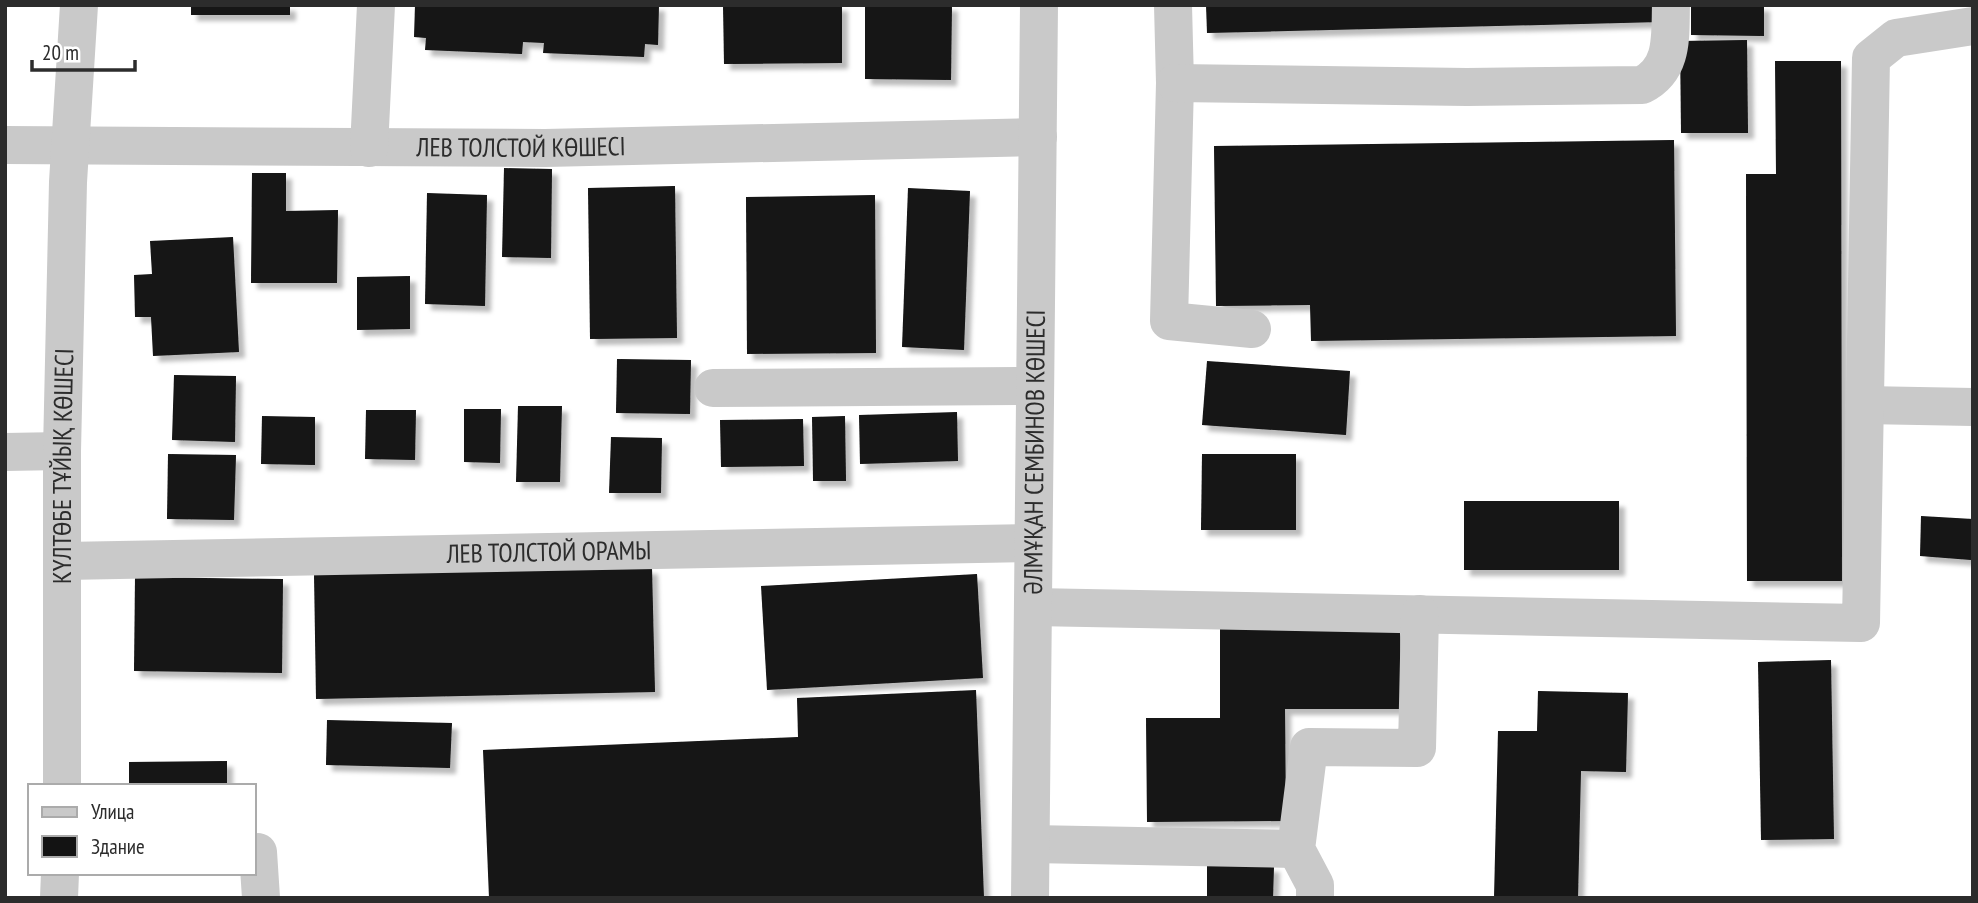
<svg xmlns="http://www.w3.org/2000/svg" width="1978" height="903" viewBox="0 0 1978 903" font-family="'PT Sans Narrow',sans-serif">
  <defs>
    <filter id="shadow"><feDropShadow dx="6" dy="6" stdDeviation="2" flood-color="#0004"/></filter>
  </defs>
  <rect width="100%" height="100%" fill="#fff"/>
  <!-- building -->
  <g fill="#131313" filter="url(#shadow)">
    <rect x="191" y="5" width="99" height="10"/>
    <polygon points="415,5 659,5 658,45 645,44 644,57 543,53 544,43 523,42 522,54 425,50 426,38 414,37"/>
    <polygon points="723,5 842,5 842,63 724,64"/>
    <polygon points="865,5 952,5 951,80 865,79"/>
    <polygon points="1206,5 1661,5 1661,22 1207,33"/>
    <polygon points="1691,5 1764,5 1764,36 1691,35"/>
    <polygon points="1747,40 1748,133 1681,133 1680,41"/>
    <polygon points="1775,61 1841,61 1842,581 1747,581 1746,174 1776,174"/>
    <polygon points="1674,140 1676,336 1311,341 1310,305 1216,306 1214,146"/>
    <polygon points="504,168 552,169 551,258 502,257"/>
    <polygon points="252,173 286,173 286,211 338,210 337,283 251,283"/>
    <polygon points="675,186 677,338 590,339 588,188"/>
    <polygon points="908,188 970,191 964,350 902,347"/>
    <polygon points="427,193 487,195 485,306 425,304"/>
    <polygon points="875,195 876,353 747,354 746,197"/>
    <polygon points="233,237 239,352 153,356 151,317 135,317 134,275 152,274 150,241"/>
    <polygon points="410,276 410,329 357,330 357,277"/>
    <polygon points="617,359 691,360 690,414 616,413"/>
    <polygon points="1207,361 1350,371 1346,435 1202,425"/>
    <polygon points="174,375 236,376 235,442 172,440"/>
    <polygon points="518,406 562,406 560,482 516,482"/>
    <polygon points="464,409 501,409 500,463 464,462"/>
    <polygon points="366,410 416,410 415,460 365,459"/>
    <polygon points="957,412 958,461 860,464 859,415"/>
    <polygon points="262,416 315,417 315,465 261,464"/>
    <polygon points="845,416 846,481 813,481 812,417"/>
    <polygon points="803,419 804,466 721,467 720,420"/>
    <polygon points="611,437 662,438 661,493 609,493"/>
    <polygon points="168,454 236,455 234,520 167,519"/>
    <polygon points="1202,454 1296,454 1296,530 1201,530"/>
    <rect x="1464" y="501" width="155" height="69"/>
    <polygon points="1921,516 1973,519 1971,560 1920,556"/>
    <polygon points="652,568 655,692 316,699 314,574"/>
    <polygon points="977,574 983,678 767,690 761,586"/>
    <polygon points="135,577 283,579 282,673 134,671"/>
    <polygon points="1220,628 1400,628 1401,709 1285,709 1286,821 1147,822 1146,718 1220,718"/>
    <polygon points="1831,660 1834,839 1761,840 1758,662"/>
    <polygon points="976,690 984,898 489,898 483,750 798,737 797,698"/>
    <polygon points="1538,691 1628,693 1626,772 1581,771 1578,898 1494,898 1498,731 1537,731"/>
    <polygon points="327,720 452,723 450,768 326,765"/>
    <polygon points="227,761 227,786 129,786 129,762"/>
    <polygon points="1207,865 1274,866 1273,898 1207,898"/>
  </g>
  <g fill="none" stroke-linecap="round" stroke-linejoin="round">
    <!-- minor -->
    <g stroke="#c9c9c9" stroke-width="38">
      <polyline points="1173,5 1175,83 1169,321 1252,329"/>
      <path d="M1175,83L1467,87L1642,85C1674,69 1670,36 1671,5"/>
      <path id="s1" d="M5,145L545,148L1038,137"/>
      <polyline points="369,148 376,5"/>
      <polyline points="713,388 1035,386"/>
      <polyline points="1864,405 1973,407"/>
      <polyline points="5,452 62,451"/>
      <path id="s2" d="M64,561L1033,543"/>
      <polyline points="1033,607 1861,623 1871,58 1896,38 1973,26"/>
      <path id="s3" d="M62,786V451L68,182L79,5"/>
      <polyline points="1031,844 1296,849"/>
      <polyline points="254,853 258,852 261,898"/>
      <polyline points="59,898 60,873"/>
      <path id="s4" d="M1030,898L1039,5"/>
      <polyline points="1315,898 1315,885 1296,849 1309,747 1417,748 1420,614"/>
    </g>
  </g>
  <g text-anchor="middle" stroke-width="7" stroke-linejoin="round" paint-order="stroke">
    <!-- street labels -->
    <g font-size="26" fill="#2c2c2c" stroke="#fff">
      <text dy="9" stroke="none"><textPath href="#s1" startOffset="516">ЛЕВ ТОЛСТОЙ КӨШЕСІ</textPath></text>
      <text dy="9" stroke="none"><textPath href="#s4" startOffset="446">ӘЛМҰҚАН СЕМБИНОВ КӨШЕСІ</textPath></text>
      <text dy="9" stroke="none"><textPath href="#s3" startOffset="320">КҮЛТӨБЕ ТҰЙЫҚ КӨШЕСІ</textPath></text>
      <text dy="9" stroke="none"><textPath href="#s2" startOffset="485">ЛЕВ ТОЛСТОЙ ОРАМЫ</textPath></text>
    </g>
  </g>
  <!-- border -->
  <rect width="1978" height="903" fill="none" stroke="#2c2c2c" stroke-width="14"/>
  <!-- legend -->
  <rect x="28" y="784" width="228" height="91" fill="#ffffff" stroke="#ababab" stroke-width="2"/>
  <rect x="42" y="807" width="35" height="10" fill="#c9c9c9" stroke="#ababab" stroke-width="2"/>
  <text x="91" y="819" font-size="21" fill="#2c2c2c">Улица</text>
  <rect x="42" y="836" width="35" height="21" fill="#131313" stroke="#ababab" stroke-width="2"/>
  <text x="91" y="854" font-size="21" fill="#2c2c2c">Здание</text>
  <!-- scale -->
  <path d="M32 60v10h103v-10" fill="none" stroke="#2c2c2c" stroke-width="3.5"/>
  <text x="42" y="60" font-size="21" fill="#2c2c2c" stroke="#ffffff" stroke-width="5" paint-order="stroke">20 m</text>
</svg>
